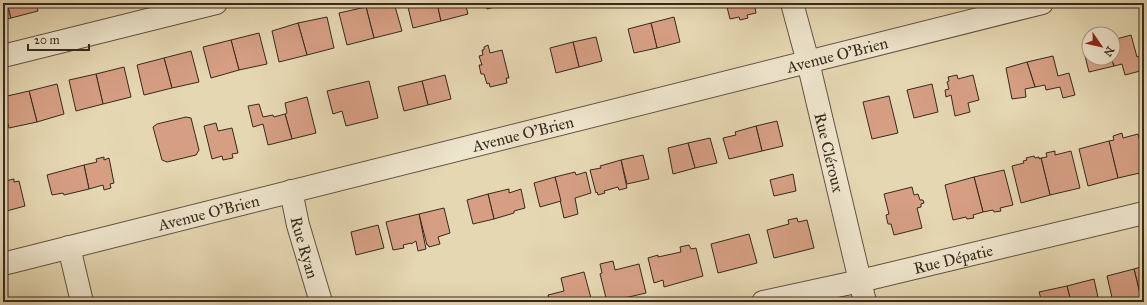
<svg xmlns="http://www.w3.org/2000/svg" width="1147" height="305" viewBox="0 0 1147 305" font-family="'IM FELL Great Primer',serif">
  <rect width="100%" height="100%" fill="#e5d7b2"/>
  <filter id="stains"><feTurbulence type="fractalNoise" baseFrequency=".005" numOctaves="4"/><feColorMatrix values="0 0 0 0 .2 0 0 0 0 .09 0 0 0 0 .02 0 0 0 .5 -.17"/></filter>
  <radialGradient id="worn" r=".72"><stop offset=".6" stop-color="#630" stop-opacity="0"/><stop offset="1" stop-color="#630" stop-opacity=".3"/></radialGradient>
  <!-- building -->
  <g fill="#d69f84" stroke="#37291d">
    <polygon points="3,3 7,3 11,18 3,20"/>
    <polygon points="7,3 36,3 38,11 11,18"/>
    <polygon points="50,3 68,3 51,7"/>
    <polygon points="382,3 394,3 402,31 374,38 366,7"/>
    <polygon points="407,3 437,3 441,21 413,28"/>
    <polygon points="437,3 465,3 468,14 441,21"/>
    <polygon points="485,3 511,3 487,9"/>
    <polygon points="726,3 754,3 756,13 747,15 748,18 740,20 739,17 730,19"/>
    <polygon points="366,7 374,38 347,45 339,13"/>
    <polygon points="327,17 334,48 307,55 298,23"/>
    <polygon points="674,17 680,42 657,48 651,23"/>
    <polygon points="298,23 307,55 279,62 272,31"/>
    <polygon points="651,23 657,48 634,53 628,29"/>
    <polygon points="259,33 267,64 239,70 231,40"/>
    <polygon points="1131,35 1137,57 1142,55 1144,70 1125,75 1122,64 1114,66 1111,58 1113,58 1113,40"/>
    <polygon points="596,37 602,61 579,67 573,42"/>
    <polygon points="231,40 239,70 211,78 203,47"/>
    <polygon points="573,42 579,67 556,73 550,48"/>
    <polygon points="1086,43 1089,43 1089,58 1111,58 1114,66 1089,72 1083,48 1087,47"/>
    <polygon points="488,45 490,53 502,50 509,78 506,78 507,83 490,87 489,83 487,84 484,74 481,74 479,65 482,65 479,56 483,55 482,50 484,50 484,47"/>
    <polygon points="191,51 199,82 172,88 164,58"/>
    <polygon points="1053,56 1058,76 1069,73 1075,95 1063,98 1060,87 1046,90 1045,85 1035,87 1027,62"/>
    <polygon points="164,58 172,88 144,95 137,65"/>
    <polygon points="1027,62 1035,87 1025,89 1026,97 1012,99 1006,68"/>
    <polygon points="124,67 131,97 103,104 96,74"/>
    <polygon points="96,74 103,104 76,111 69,80"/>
    <polygon points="445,75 451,99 428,105 422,81"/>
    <polygon points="957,75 958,79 973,75 979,100 968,103 970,112 955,116 951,95 946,97 945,90 949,89 947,82 949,81 948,77"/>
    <polygon points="369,81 378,118 346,126 342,111 333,114 327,91"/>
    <polygon points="422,81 428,105 404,111 398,87"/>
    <polygon points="57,84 64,114 37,122 29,91"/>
    <polygon points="932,84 938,112 914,118 907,90"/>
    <polygon points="29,91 37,122 9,128 3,105 3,97"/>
    <polygon points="889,96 898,133 872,139 863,102"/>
    <polygon points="307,97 316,133 292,139 285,114 287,113 285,103"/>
    <polygon points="259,104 263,117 273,115 274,117 285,114 292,139 268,145 263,124 253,127 248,106"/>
    <polygon points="186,117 191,118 199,150 196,155 167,162 162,160 153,127 157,124"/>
    <polygon points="777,121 783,146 762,151 756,126"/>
    <polygon points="216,123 218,131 232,128 238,153 232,154 233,158 223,160 222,156 212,159 204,126"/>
    <polygon points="756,126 762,151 729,159 723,138 736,135 735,132"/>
    <polygon points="1122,133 1123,138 1138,134 1144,157 1144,172 1118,178 1109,141 1114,140 1113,136"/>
    <polygon points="710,138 717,163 695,168 688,143"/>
    <polygon points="1109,141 1118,178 1088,186 1079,149"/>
    <polygon points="688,143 695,168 673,174 668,148"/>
    <polygon points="1055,151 1055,155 1071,151 1080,188 1050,195 1041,158 1047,157 1046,153"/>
    <polygon points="643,155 649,179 627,184 621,160"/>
    <polygon points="1034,156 1035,158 1039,157 1039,159 1041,158 1050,195 1021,203 1012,166 1024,163 1023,161 1027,160 1026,158"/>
    <polygon points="104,157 104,160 109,158 114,183 110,184 111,188 104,190 103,185 89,189 84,165 97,162 96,159"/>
    <polygon points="621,160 627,188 619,190 618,187 604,191 605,193 598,195 597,192 596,193 590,170 601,168 600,166"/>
    <polygon points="84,165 89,189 64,195 63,193 52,195 47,175"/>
    <polygon points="1004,170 1013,205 1000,208 1001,211 994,212 993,210 983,212 974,177"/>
    <polygon points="575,172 576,175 586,172 591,193 575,198 578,214 564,218 555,177"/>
    <polygon points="793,174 796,191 774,196 770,180"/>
    <polygon points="555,177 561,201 540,207 534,183"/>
    <polygon points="974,177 983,212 973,215 974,218 967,219 966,217 953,220 945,185"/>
    <polygon points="14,179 14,182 19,181 25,206 3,212 3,185 5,184 5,181"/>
    <polygon points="912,187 914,195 918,194 920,200 923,200 924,203 921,204 921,207 917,208 922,228 894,235 891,224 888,224 886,215 889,214 884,194"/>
    <polygon points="509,189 509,193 521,189 525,208 514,211 514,213 494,219 488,194"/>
    <polygon points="488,194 494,219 473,224 467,200"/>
    <polygon points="444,208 450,233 438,237 440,244 429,247 428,245 427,245 419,214"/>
    <polygon points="419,214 426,249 418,251 416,241 411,244 411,243 403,245 404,248 393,250 386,222"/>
    <polygon points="797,218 798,222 807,220 814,248 774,258 767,230 789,224 788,220"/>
    <polygon points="378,225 384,248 356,255 351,232"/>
    <polygon points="749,234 757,263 718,273 711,244"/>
    <polygon points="689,245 691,249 696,248 703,276 664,287 663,280 654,283 648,258 658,255 658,257 681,252 680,247"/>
    <polygon points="613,261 615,270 639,264 646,293 607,302 600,274 602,273 600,264"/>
    <polygon points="1144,266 1144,302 1142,302 1134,269"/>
    <polygon points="1134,269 1142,302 1113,302 1107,276"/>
    <polygon points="584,272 592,302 550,302 548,295 564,291 561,278"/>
    <polygon points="1094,279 1099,302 1071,302 1067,286"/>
    <polygon points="1067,286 1071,302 1042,302 1039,292"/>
    <polygon points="1028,299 1028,302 1016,302"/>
  </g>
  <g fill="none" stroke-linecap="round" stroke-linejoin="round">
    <!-- minor casing -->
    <g stroke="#625442" stroke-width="24">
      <g id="minor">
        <path id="s1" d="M792,3L808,62L865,302"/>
        <polyline points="3,56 216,3"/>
        <path id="s2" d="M291,191L298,225L321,302"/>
        <polyline points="69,247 82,302"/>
        <path id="s3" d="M3,264L1042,3"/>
        <path id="s4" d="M763,302L860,281L1144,213"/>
      </g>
    </g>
    <!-- minor -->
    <use href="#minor" stroke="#eee5cd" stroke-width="22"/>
  </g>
  <g text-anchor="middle" stroke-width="3" stroke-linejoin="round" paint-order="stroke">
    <!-- street labels -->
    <g font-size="16" fill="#37291d" stroke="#eee5cd">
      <text dy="6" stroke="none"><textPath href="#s3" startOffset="860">Avenue O'Brien</textPath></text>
      <text dy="6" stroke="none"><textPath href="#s3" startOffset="536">Avenue O'Brien</textPath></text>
      <text dy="6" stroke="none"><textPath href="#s1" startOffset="154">Rue Cléroux</textPath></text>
      <text dy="6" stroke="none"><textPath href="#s3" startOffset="212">Avenue O'Brien</textPath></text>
      <text dy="6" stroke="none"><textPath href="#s2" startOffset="58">Rue Ryan</textPath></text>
      <text dy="6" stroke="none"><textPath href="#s4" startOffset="195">Rue Dépatie</textPath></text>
    </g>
  </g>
  <!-- margin -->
  <rect width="1147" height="305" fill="none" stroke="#e5d7b2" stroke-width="16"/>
  <rect x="4" y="4" width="1139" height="297" fill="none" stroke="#37291d" stroke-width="2"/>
  <rect x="8" y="8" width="1131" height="289" fill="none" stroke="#37291d"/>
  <!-- north arrow -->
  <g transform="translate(1101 46) rotate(124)"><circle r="19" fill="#eee5cd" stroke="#a59a87"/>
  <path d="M0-3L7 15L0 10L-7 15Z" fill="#8f2418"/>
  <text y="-6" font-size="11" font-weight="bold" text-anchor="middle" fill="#37291d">N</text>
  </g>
  <!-- scale -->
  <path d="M28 44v6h61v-6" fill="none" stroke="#37291d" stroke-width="2"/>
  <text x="34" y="44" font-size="12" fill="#37291d" stroke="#eee5cd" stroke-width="3" paint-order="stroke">20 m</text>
  <rect width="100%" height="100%" filter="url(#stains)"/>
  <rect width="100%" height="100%" fill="url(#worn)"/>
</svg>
